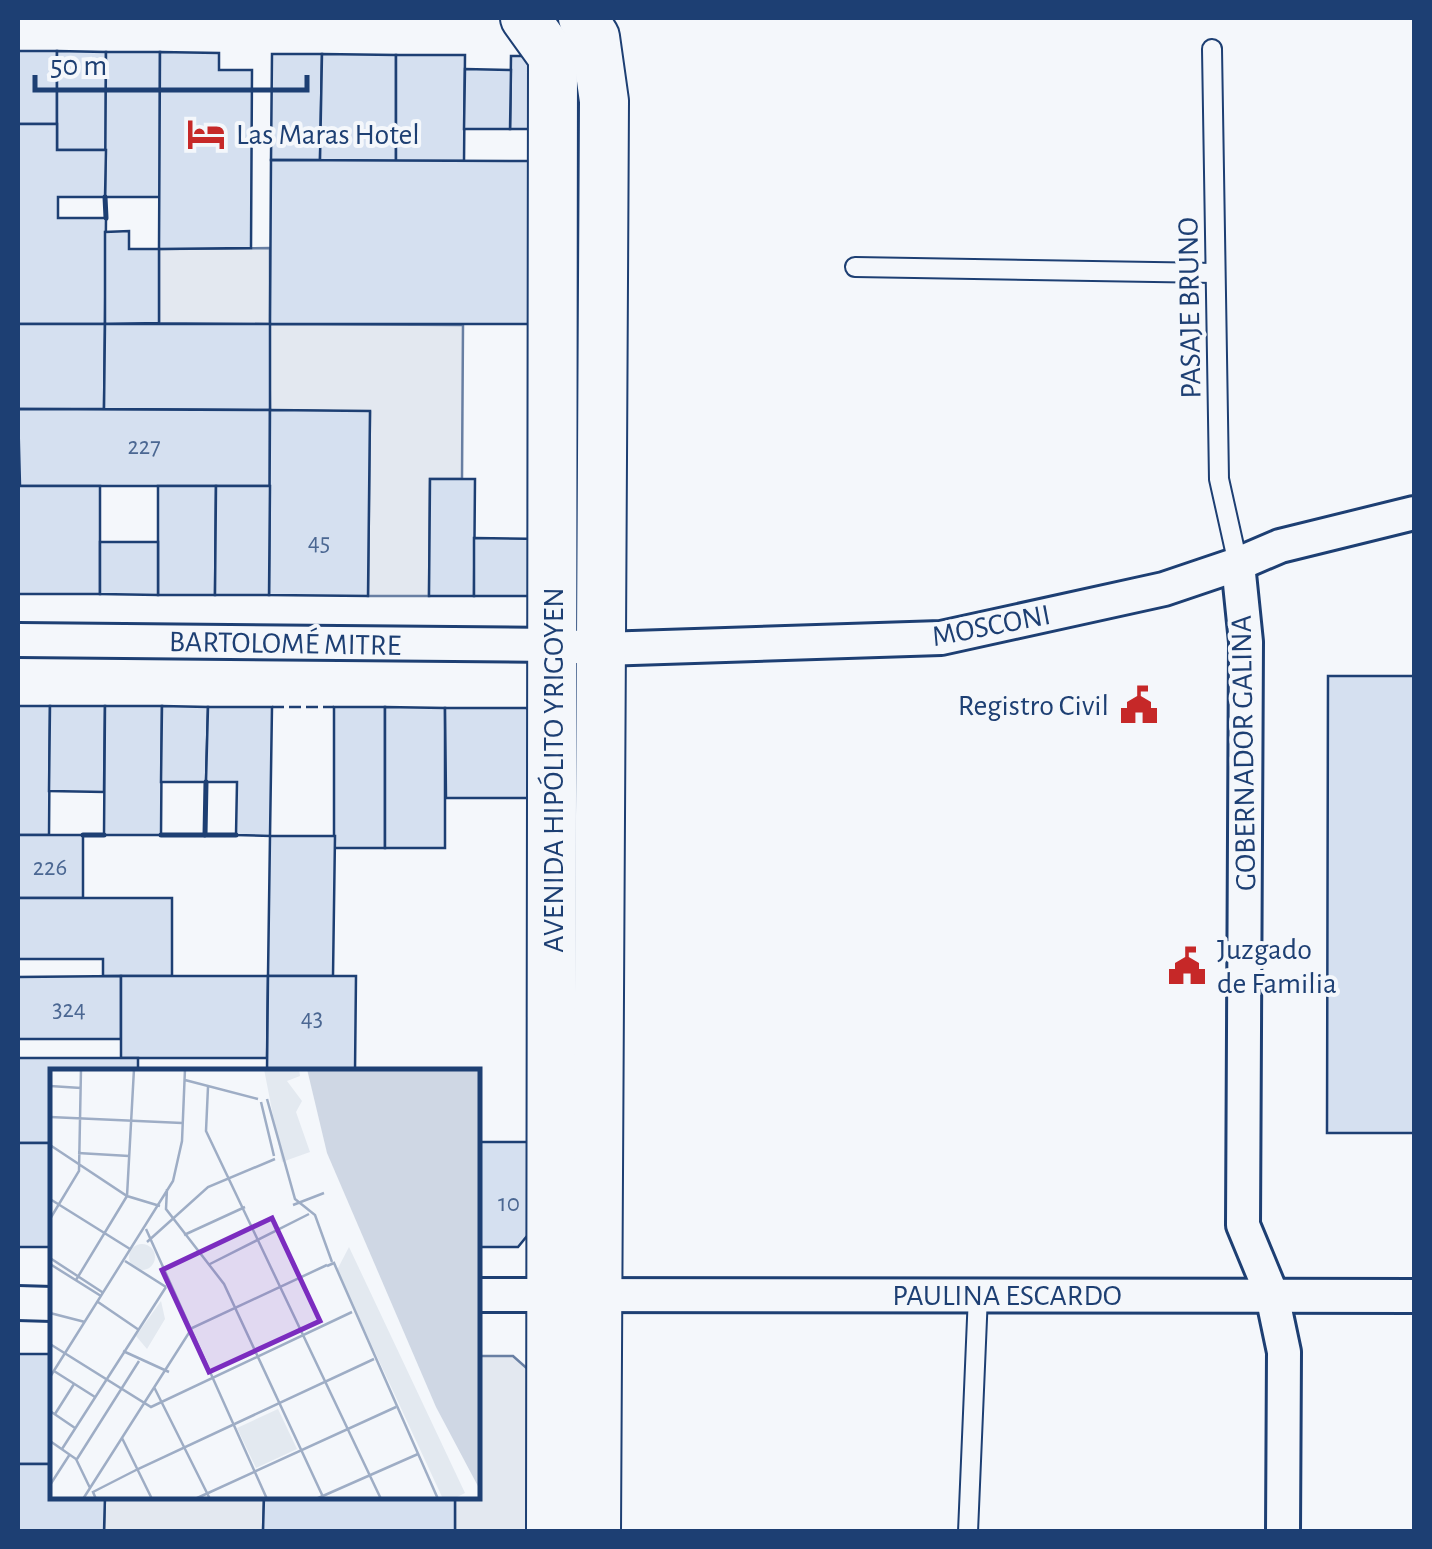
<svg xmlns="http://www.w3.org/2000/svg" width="1432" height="1549" viewBox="0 0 1432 1549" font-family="'Alegreya Sans',sans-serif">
  <rect width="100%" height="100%" fill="#f4f7fb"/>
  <!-- green -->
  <polygon fill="#e3e9f0" stroke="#687fa3" stroke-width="2.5" points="569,50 583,50 582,591 568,591"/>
  <!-- parking -->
  <g fill="#e3e8f0" stroke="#687fa3" stroke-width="2.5">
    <polygon points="270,248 270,324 463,325 462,479 430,479 429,596 368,596 370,412 270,410 269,324 159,323 159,249"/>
    <polygon points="478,1356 513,1356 539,1379 538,1531 455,1532 455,1497 478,1496"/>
    <polygon points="105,1497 264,1497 263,1531 104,1532"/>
  </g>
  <!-- building -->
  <g fill="#d5e0f0" stroke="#1d3f73" stroke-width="2.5">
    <rect x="18" y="51" width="39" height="73"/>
    <polygon points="57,51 106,52 106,150 57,150"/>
    <polygon points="106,52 160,52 160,197 105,197"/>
    <polygon points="160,52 219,53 219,70 252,70 251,248 159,249"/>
    <polygon points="272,54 322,54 320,160 271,160"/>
    <polygon points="322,54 396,55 396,161 320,160"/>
    <polygon points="396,55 465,55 464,161 396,161"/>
    <polygon points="511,56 529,56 548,129 510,129"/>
    <polygon points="465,69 511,70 510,129 464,129"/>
    <polygon points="18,124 57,124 57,150 106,150 105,197 58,197 58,218 106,218 105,324 18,324"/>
    <polygon points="271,160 540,161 540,324 270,324"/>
    <polygon points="129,231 129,249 159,249 159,323 105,324 105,232"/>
    <polygon points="18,324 105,324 104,409 18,409"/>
    <polygon points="105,324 270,324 270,410 104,409"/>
    <polygon points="18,409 270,410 270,486 20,486"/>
    <polygon points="270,410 370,411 368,596 269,595"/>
    <polygon points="430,479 475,479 474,596 429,596"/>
    <rect x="18" y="486" width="82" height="108"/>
    <polygon points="158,486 216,486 215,595 158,595"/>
    <polygon points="216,486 270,486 269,595 215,595"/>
    <polygon points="474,538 544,539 531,596 474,596"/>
    <polygon points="100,542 158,542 158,595 100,594"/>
    <polygon points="1328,676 1414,676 1414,1133 1327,1133"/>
    <polygon points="18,706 50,706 49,835 18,835"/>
    <polygon points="50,706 105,706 104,792 49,791"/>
    <polygon points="105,706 162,706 161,835 104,835"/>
    <polygon points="162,706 208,707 206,782 161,782"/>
    <polygon points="208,707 272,707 270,836 236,835 237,782 206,782"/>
    <rect x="334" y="707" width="51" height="141"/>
    <polygon points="385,707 445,708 445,848 385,848"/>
    <polygon points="445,708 526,708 545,721 545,798 446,798"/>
    <rect x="18" y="835" width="65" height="63"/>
    <polygon points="270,836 335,836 333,976 268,976"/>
    <polygon points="18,898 172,898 172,976 103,976 103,959 18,959"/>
    <polygon points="121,976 121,1039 18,1039 18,977"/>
    <polygon points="121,976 268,976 267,1058 121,1058"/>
    <polygon points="268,976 356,976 355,1072 267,1072"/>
    <polygon points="18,1058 138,1058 138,1072 52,1072 52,1143 18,1143"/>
    <polygon points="478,1142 540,1142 540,1220 518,1247 478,1247"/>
    <rect x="18" y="1143" width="34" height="104"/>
    <rect x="18" y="1354" width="34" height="110"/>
    <polygon points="18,1464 52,1464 52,1496 105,1496 104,1532 18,1532"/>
    <polygon points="264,1496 455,1496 455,1532 263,1532"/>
  </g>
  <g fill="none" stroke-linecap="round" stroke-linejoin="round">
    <!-- lane casing -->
    <g stroke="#1d3f73" stroke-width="22">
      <g id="lane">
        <polyline points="1212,49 1219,479 1238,564"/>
        <polyline points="855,267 1215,273"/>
        <polyline points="968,1532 978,1295"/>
      </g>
    </g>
    <!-- street casing -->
    <g stroke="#1d3f73" stroke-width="38">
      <g id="street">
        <polyline points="1238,564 1246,642 1243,1225 1272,1295 1284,1352 1283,1532"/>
        <polyline points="18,640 553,645 602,649 941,638 1164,589 1238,564 1280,546 1414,513"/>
        <polyline points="478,1295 1414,1296"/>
        <polyline points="18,1303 52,1304"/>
      </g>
    </g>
    <!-- secondary casing -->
    <g stroke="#1d3f73" stroke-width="52">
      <g id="secondary">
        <polyline points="525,18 553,57 551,1532"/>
        <polyline points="583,18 595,37 604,101 596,1532"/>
      </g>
    </g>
    <!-- lane -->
    <use href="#lane" stroke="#f4f7fb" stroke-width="18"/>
    <!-- street -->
    <use href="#street" stroke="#f4f7fb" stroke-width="32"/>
    <!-- secondary -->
    <use href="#secondary" stroke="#f4f7fb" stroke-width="48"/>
    <!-- fence -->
    <polyline stroke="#1d3f73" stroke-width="2.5" stroke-dasharray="12 5" stroke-linecap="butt" points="272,707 334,707"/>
    <!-- wall -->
    <g stroke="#1d3f73" stroke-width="5">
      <polyline points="105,197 106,218"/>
      <polyline points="83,835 104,835"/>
      <polyline points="161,835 236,835"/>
      <polyline points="205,835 206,782"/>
    </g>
  </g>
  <!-- icons -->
  <defs>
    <g id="hotel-bare" transform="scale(3)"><path d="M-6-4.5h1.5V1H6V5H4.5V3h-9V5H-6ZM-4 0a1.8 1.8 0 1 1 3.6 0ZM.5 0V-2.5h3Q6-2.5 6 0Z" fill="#c62828" stroke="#f4f7fb" stroke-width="2.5" paint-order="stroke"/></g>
    <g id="civic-bare" transform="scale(3)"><path d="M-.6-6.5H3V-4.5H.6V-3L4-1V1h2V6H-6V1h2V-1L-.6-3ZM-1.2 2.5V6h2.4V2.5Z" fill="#c62828" stroke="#f4f7fb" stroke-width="2.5" paint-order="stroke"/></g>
  </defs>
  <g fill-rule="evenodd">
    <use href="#hotel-bare" x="206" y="134"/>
    <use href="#civic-bare" x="1139" y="705"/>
    <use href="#civic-bare" x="1187" y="966"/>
  </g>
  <g text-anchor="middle" stroke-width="8" stroke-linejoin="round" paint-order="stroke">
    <!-- number labels -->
    <g font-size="25" fill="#4b6792">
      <text x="144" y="454">227</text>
      <text x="319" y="550">45</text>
      <text x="50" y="875">226</text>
      <text x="69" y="1017">324</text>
      <text x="312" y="1026">43</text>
      <text x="509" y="1211">10</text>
    </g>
    <!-- poi labels -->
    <g font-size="30" fill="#1d3f73" stroke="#f4f7fb" text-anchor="start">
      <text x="236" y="144">Las Maras Hotel</text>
      <text x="1109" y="715" text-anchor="end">Registro Civil</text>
      <text x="1217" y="959">Juzgado<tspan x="1217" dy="34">de Familia</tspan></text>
    </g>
    <!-- street labels -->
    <g font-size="30" fill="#1d3f73" stroke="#f4f7fb">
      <text transform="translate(1189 308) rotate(-91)" y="10">PASAJE BRUNO</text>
      <text transform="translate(991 625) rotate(-11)" y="10">MOSCONI</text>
      <text transform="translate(285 643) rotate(1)" y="10">BARTOLOMÉ MITRE</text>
      <text transform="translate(1243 753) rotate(-91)" y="10">GOBERNADOR GALINA</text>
      <text transform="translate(553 770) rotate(-90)" y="10">AVENIDA HIPÓLITO YRIGOYEN</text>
      <text x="1007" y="1305">PAULINA ESCARDO</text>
    </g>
  </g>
  <!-- overview -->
  <g transform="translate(50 1069)">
    <rect width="430" height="430" fill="#f4f7fb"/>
    <path d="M214,0H249L250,7L237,12L252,32L246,43L260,83L232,93ZM79 188a13 13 0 1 1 26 0a13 13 0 1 1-26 0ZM299,178L415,424L403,430H393L287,201ZM111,232L115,250L97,280L86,267ZM228,340L247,380L206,399L187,359Z" fill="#e3e9f0"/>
    <path d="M257,0H430V421L386,338L277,84Z" fill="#cfd7e4"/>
    <path fill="none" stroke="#9eadc5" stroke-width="2.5" d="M135,11L208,30M0,17L31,19M158,18L156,62L331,430M217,30L245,130L265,146L282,193M211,33L224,87M0,48L132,54M0,76L77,127L110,137M28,84L79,87M117,120L116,140L174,215L274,430M0,130L80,180M243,136L274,124M0,150L29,102L31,0M96,160L217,430M134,166L195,138M97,173L158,118L225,90M0,189L52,223M75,192L116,218M0,195L51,227M158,196L259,145M277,197L284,194L388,430M26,211L77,127L84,0M48,233L89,261M0,244L35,253M0,275L101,338L302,243M73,282L119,303M4,302L45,328M0,308L123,112L132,72L135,0M104,318L160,430M0,342L25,359M5,345L24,315M72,369L102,430M0,372L26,390L40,419M12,380L116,218M27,390L89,292M0,416L20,385M33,430L142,259L277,196M46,430L43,423L88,400L324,290M145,430L346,338M266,430L368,385"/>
    <path fill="#7b2cbf" fill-opacity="0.15" stroke="#7b2cbf" stroke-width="5" d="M222,149L270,252L159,303L112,201Z"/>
    <rect width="430" height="430" fill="none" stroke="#1d3f73" stroke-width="5"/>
  </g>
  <!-- border -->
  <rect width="1432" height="1549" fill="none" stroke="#1d3f73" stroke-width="40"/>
  <!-- scale -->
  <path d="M35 75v15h272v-15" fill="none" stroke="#1d3f73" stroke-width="5"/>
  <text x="50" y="75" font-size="30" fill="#1d3f73" stroke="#f4f7fb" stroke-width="8" paint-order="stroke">50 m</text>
</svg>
